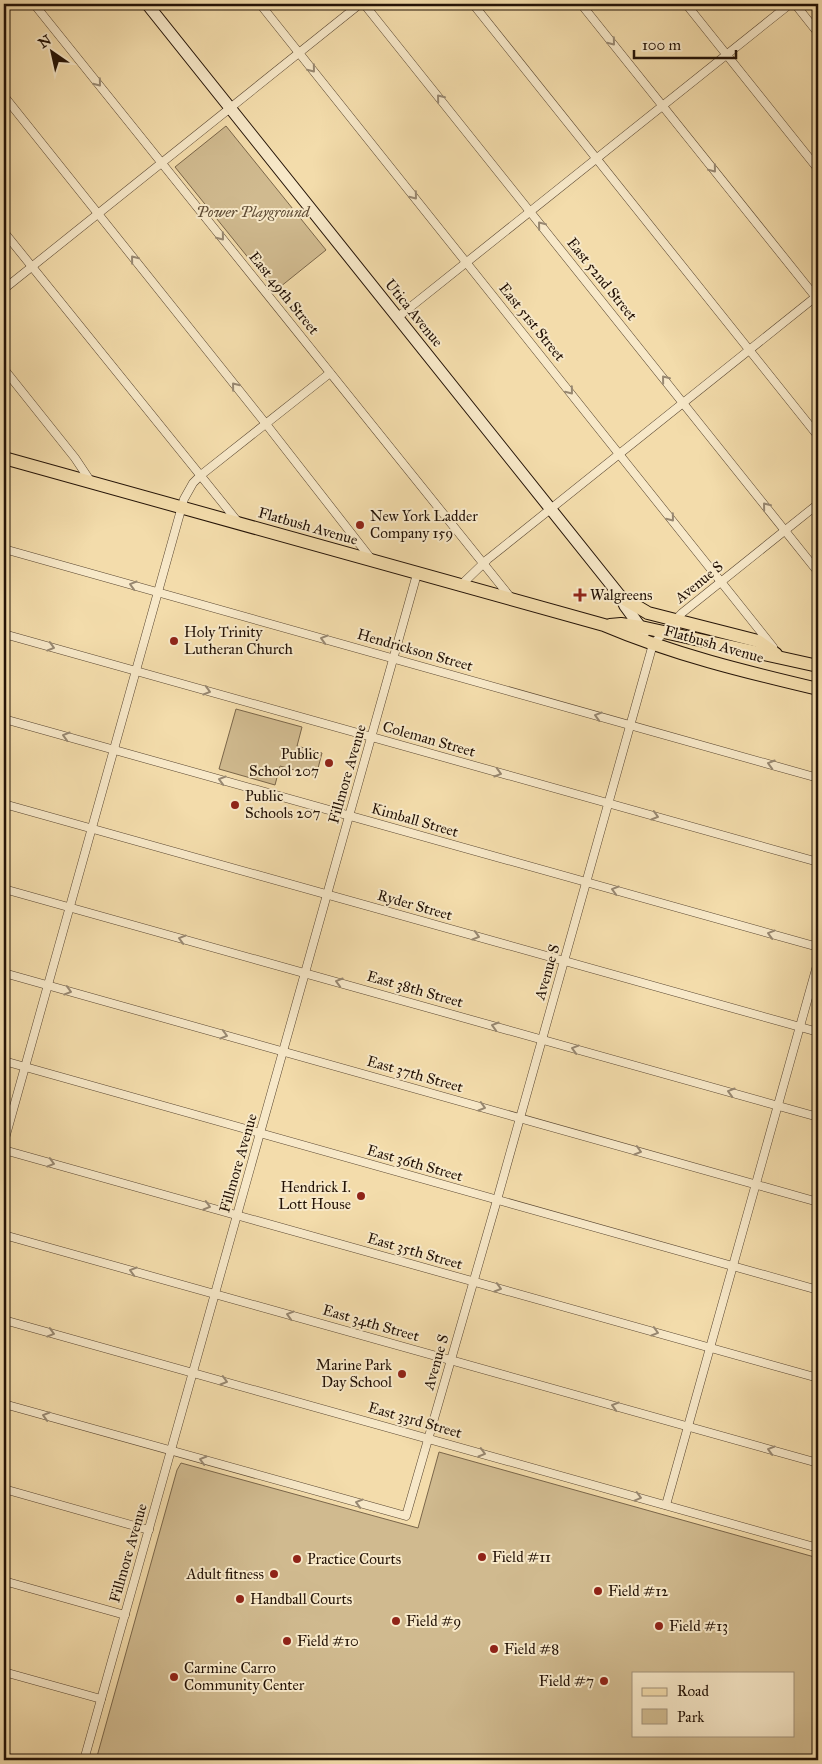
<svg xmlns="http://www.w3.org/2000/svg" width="822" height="1764" viewBox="0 0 822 1764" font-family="'IM FELL Great Primer',serif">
  <rect width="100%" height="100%" fill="#f3dcab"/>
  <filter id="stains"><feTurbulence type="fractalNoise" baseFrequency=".004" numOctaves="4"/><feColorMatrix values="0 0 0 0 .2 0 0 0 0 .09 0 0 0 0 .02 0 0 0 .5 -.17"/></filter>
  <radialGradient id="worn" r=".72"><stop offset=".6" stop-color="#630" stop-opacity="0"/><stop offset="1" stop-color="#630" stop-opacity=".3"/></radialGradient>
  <!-- green -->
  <g fill="#d0ba8f" stroke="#7a664a" fill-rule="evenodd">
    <polygon points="226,126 326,250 275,291 175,167"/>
    <polygon points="236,709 302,727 297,746 322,753 316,776 280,766 275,785 219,769"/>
    <path d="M439,1452L818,1558V1760H96L177,1470L181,1463L418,1528ZM633,1673H793V1735H633Z"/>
  </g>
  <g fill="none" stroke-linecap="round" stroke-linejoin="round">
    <!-- minor casing -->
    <g stroke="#57442f" stroke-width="9">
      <g id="minor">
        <polyline points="34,4 511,598"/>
        <polyline points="260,4 773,647"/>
        <polyline points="364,4 818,572"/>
        <polyline points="473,4 818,436"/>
        <polyline points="581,4 818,300"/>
        <polyline points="686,4 818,169"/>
        <polyline points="795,4 818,33"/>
        <polyline points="4,96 266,424 372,560"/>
        <polyline points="4,232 238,522"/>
        <polyline points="4,289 360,4"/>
        <polyline points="398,317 790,4"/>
        <polyline points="4,369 75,458 91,482"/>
        <polyline points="4,549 818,778"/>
        <polyline points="460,586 488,559 818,295"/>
        <polyline points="4,634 818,862"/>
        <polyline points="4,719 818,947"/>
        <polyline points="4,804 818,1032"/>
        <polyline points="4,889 818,1117"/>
        <polyline points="4,973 818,1202"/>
        <polyline points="4,1061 818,1290"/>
        <polyline points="4,1142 184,499 193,483 201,475 330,373"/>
        <polyline points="4,1150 818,1378"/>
        <polyline points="4,1235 818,1463"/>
        <polyline points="4,1320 818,1548"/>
        <polyline points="4,1404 406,1516 497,1200 653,644 682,613 818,504"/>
        <polyline points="4,1489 149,1530"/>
        <polyline points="666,1505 818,962"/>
        <polyline points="4,1581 125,1615"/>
        <polyline points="4,1672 101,1699"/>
        <polyline points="4,1757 17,1760"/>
        <polyline points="84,1760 417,574"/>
      </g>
    </g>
    <!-- secondary casing -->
    <g stroke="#231206" stroke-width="13">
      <polyline id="secondary" points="147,4 621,597 625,606 644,632"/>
    </g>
    <!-- primary casing -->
    <g stroke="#231206" stroke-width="14">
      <g id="primary">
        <path d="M4,458L604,625C672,654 746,672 818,689"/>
        <polyline points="621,597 648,613 758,641 776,654"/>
        <polyline points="610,625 621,624 641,627 818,666"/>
      </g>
    </g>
    <!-- minor -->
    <use href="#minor" stroke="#f7e8c8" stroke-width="8"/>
    <!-- secondary -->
    <use href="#secondary" stroke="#f7e8c8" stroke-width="11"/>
    <!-- primary -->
    <use href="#primary" stroke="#f3dcab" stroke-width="12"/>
  </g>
  <!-- one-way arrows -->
  <defs><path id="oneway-chevron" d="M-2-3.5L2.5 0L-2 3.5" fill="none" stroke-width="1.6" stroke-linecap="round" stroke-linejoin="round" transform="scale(1.25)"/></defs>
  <g stroke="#988871">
    <use href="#oneway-chevron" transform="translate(612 42) rotate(51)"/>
    <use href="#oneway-chevron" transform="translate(312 69) rotate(51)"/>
    <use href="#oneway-chevron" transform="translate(98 83) rotate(51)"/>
    <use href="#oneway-chevron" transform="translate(440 98) rotate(-129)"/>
    <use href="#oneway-chevron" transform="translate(713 169) rotate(51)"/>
    <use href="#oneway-chevron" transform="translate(414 196) rotate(51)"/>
    <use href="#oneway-chevron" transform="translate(541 225) rotate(-129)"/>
    <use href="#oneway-chevron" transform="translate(221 237) rotate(51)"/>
    <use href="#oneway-chevron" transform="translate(134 259) rotate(-129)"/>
    <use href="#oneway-chevron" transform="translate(665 379) rotate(-129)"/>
    <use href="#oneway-chevron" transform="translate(235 386) rotate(-129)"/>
    <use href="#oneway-chevron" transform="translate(570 391) rotate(51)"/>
    <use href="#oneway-chevron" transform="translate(766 506) rotate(-129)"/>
    <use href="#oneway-chevron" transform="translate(671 518) rotate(51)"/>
    <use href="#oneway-chevron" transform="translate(133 585) rotate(-164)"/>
    <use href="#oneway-chevron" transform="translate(324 639) rotate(-164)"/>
    <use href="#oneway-chevron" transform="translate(51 647) rotate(16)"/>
    <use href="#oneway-chevron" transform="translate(207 691) rotate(16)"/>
    <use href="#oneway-chevron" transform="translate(598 716) rotate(-164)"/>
    <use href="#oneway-chevron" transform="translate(66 736) rotate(-164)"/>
    <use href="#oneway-chevron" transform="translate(771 764) rotate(-164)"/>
    <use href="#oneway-chevron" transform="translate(498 773) rotate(16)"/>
    <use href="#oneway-chevron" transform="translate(222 780) rotate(-164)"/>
    <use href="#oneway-chevron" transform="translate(655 816) rotate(16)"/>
    <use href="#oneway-chevron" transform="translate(615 890) rotate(-164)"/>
    <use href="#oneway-chevron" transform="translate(771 934) rotate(-164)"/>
    <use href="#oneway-chevron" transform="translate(476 936) rotate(16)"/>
    <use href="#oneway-chevron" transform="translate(182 939) rotate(-164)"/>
    <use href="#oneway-chevron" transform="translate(339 982) rotate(-164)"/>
    <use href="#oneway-chevron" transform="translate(68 991) rotate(16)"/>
    <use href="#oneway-chevron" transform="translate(495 1026) rotate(-164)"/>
    <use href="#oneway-chevron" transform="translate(224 1035) rotate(16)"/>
    <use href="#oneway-chevron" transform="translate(575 1049) rotate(-164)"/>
    <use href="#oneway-chevron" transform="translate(731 1092) rotate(-164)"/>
    <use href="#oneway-chevron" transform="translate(482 1107) rotate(16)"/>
    <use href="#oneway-chevron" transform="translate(638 1151) rotate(16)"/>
    <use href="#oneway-chevron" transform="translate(51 1163) rotate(16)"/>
    <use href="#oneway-chevron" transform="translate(207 1206) rotate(16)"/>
    <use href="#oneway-chevron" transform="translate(133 1271) rotate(-164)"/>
    <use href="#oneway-chevron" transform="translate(498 1288) rotate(16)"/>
    <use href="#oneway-chevron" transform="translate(290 1315) rotate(-164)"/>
    <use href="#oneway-chevron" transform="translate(655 1332) rotate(16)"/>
    <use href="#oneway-chevron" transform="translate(51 1333) rotate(16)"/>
    <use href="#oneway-chevron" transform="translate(224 1381) rotate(16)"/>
    <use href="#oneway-chevron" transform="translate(615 1406) rotate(-164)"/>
    <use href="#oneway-chevron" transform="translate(46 1416) rotate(-164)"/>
    <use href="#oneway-chevron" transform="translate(771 1450) rotate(-164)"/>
    <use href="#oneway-chevron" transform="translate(482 1453) rotate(16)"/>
    <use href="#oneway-chevron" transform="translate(203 1460) rotate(-164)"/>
    <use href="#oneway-chevron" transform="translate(638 1497) rotate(15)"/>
    <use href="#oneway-chevron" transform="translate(359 1503) rotate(-164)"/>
  </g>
  <!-- markers -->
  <g fill="#8f2418" stroke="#f7e8c8" stroke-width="2">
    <circle cx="360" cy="525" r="5"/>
    <path d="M577.5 587.5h5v5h5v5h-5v5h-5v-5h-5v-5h5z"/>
    <circle cx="174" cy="641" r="5"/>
    <circle cx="329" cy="763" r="5"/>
    <circle cx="235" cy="805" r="5"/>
    <circle cx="361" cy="1196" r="5"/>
    <circle cx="402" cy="1374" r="5"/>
    <circle cx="482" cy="1557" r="5"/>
    <circle cx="297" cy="1559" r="5"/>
    <circle cx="274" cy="1574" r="5"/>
    <circle cx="598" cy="1591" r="5"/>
    <circle cx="240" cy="1599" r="5"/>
    <circle cx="396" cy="1621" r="5"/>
    <circle cx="659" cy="1626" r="5"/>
    <circle cx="287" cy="1641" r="5"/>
    <circle cx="494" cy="1649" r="5"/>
    <circle cx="174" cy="1677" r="5"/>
    <circle cx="604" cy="1681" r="5"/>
  </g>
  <g text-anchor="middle" stroke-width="4" stroke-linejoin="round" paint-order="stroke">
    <!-- park labels -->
    <g font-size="15" font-style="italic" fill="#604d36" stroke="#f7e8c8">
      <text x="253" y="217">Power Playground</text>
    </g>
    <!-- street labels -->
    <g font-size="15" fill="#231206" stroke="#f7e8c8">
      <text transform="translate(602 279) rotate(51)" y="5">East 52nd Street</text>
      <text transform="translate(284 293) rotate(51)" y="5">East 49th Street</text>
      <text transform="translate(414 313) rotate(51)" y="5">Utica Avenue</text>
      <text transform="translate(532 322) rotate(51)" y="5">East 51st Street</text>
      <text transform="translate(308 526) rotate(16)" y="5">Flatbush Avenue</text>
      <text transform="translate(699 582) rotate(-39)" y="5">Avenue S</text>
      <text transform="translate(714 644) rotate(16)" y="5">Flatbush Avenue</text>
      <text transform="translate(415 650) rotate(16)" y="5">Hendrickson Street</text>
      <text transform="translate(429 739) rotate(16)" y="5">Coleman Street</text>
      <text transform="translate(347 774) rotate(-74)" y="5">Fillmore Avenue</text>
      <text transform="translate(415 820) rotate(16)" y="5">Kimball Street</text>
      <text transform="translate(415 905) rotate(16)" y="5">Ryder Street</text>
      <text transform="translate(547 972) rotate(-74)" y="5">Avenue S</text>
      <text transform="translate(415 989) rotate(16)" y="5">East 38th Street</text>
      <text transform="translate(415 1074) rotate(16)" y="5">East 37th Street</text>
      <text transform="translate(238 1163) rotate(-74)" y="5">Fillmore Avenue</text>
      <text transform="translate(415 1163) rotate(16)" y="5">East 36th Street</text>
      <text transform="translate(415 1251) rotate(16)" y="5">East 35th Street</text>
      <text transform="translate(371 1323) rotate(16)" y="5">East 34th Street</text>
      <text transform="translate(436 1362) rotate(-74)" y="5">Avenue S</text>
      <text transform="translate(415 1420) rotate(16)" y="5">East 33rd Street</text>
      <text transform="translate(128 1553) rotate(-74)" y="5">Fillmore Avenue</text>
    </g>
    <!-- poi labels -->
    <g font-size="15" fill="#231206" stroke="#f7e8c8" text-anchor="start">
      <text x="370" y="521">New York Ladder<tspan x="370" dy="17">Company 159</tspan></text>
      <text x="590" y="600">Walgreens</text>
      <text x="184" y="637">Holy Trinity<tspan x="184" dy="17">Lutheran Church</tspan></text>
      <text x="319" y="759" text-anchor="end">Public<tspan x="319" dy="17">School 207</tspan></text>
      <text x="245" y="801">Public<tspan x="245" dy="17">Schools 207</tspan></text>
      <text x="351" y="1192" text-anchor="end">Hendrick I.<tspan x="351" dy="17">Lott House</tspan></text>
      <text x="392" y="1370" text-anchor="end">Marine Park<tspan x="392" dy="17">Day School</tspan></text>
      <text x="492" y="1562">Field #11</text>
      <text x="307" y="1564">Practice Courts</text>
      <text x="264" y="1579" text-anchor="end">Adult fitness</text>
      <text x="608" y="1596">Field #12</text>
      <text x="250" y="1604">Handball Courts</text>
      <text x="406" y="1626">Field #9</text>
      <text x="669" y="1631">Field #13</text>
      <text x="297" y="1646">Field #10</text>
      <text x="504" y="1654">Field #8</text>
      <text x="184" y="1673">Carmine Carro<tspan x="184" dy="17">Community Center</tspan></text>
      <text x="594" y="1686" text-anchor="end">Field #7</text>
    </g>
  </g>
  <!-- margin -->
  <rect width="822" height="1764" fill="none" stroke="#f3dcab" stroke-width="20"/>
  <rect x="5" y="5" width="812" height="1754" fill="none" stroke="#231206" stroke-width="2.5"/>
  <rect x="10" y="10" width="802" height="1744" fill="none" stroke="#231206"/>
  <!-- legend -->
  <rect x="632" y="1672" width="162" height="65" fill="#f7e8c8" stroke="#a2927a"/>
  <rect x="642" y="1688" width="25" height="8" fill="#f3dcab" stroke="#a2927a"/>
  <text x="677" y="1696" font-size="15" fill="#231206">Road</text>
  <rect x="642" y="1709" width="25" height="15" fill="#d0ba8f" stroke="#a2927a"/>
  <text x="677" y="1722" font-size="15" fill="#231206">Park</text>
  <!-- north arrow -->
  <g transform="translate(52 52) rotate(326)" stroke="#f7e8c8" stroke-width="4" paint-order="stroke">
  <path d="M0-4L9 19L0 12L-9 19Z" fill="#231206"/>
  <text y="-8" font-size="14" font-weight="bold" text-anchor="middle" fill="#231206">N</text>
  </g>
  <!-- scale -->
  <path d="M634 50v8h102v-8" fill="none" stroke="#231206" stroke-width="2.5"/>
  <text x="642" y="50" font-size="15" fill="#231206" stroke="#f7e8c8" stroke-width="4" paint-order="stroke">100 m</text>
  <rect width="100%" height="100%" filter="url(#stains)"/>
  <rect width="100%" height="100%" fill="url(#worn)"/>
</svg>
